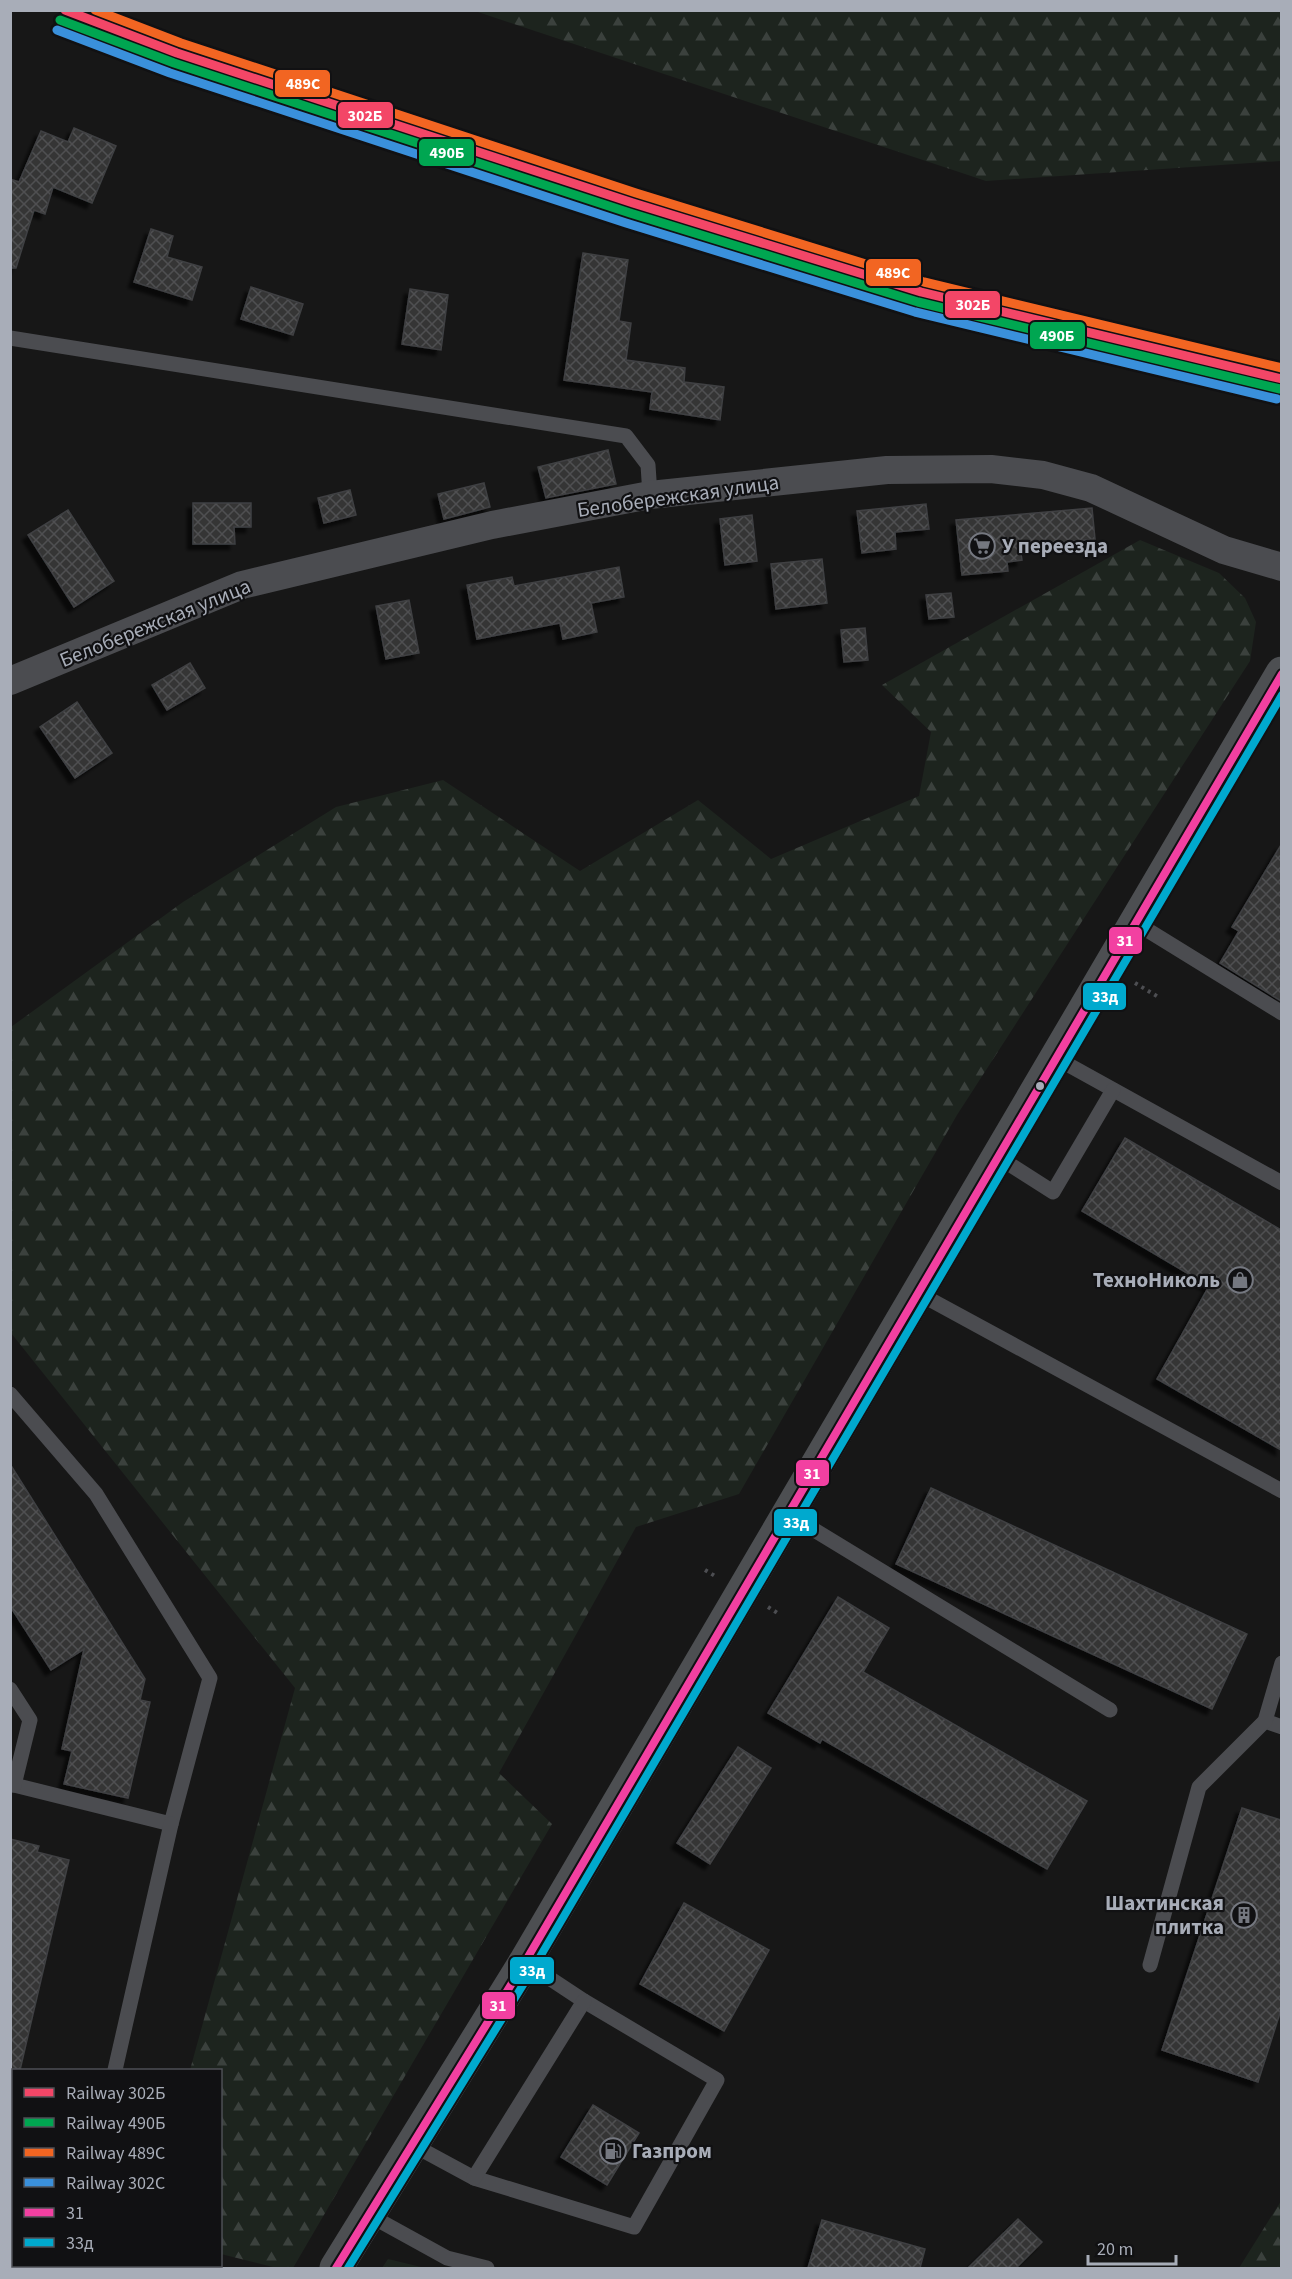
<svg xmlns="http://www.w3.org/2000/svg" width="1292" height="2279" viewBox="0 0 1292 2279" font-family="'Source Sans 3',sans-serif">
  <defs>
    <pattern id="forest-firs" width="22" height="20" patternUnits="userSpaceOnUse" patternTransform="scale(1.5)"><rect width="22" height="20" fill="#1d241e"/><path d="M5 1l3.5 6h-7zM16 11l3.5 6h-7z" fill="#3b413d"/></pattern>
    <pattern id="building-cross-hatch" width="8" height="8" patternUnits="userSpaceOnUse" patternTransform="scale(1.5)"><rect width="8" height="8" fill="#353536"/><path d="M0 0l8 8M0 8l8-8" fill="none" stroke="#4f5051"/></pattern>
    <filter id="shadow"><feDropShadow dx="-5.5" dy="5.5" stdDeviation="1.5" flood-color="#0009"/></filter>
  </defs>
  <rect width="100%" height="100%" fill="#171717"/>
  <!-- forest -->
  <g fill="url(#forest-firs)">
    <polygon points="475,11 1281,11 1281,161 986,181"/>
    <polygon points="1140,540 1219,573 1245,598 1256,622 1250,661 957,1115 739,1494 636,1527 499,1773 552,1824 293,2268 277,2268 221,2254 220,2070 190,2070 295,1688 11,1333 11,1027 183,902 336,807 443,780 580,871 698,800 771,859 919,796 931,732 882,685"/>
    <polygon points="1281,2201 1281,2268 1239,2268"/>
    <polygon points="388,2259 425,2268 382,2268"/>
  </g>
  <!-- building -->
  <g fill="url(#building-cross-hatch)" stroke="#3f4043" stroke-width="1.5" filter="url(#shadow)">
    <polygon points="74,128 116,146 92,203 53,187 45,214 34,210 16,268 10,268 10,179 19,182 41,131 68,142"/>
    <polygon points="151,229 173,236 167,257 202,267 192,300 134,282"/>
    <polygon points="583,253 628,260 619,321 631,323 626,360 685,368 684,382 724,387 720,420 650,409 652,392 564,380"/>
    <polygon points="251,287 303,304 293,335 241,319"/>
    <polygon points="410,289 448,295 441,350 402,344"/>
    <polygon points="608,450 616,484 546,498 538,467"/>
    <polygon points="484,483 490,507 444,519 438,494"/>
    <polygon points="350,490 356,515 324,523 318,498"/>
    <polygon points="193,503 251,503 251,527 234,527 235,544 193,544"/>
    <polygon points="926,504 929,529 895,532 896,549 862,553 857,511"/>
    <polygon points="1092,508 1095,539 1020,547 1022,560 1007,562 1008,571 962,575 956,520"/>
    <polygon points="68,510 114,581 74,607 28,535"/>
    <polygon points="752,515 757,561 725,565 720,519"/>
    <polygon points="822,559 827,603 776,609 771,564"/>
    <polygon points="619,567 624,597 591,603 597,632 563,639 560,623 477,639 467,585 512,577 514,586"/>
    <polygon points="951,593 954,617 929,619 926,595"/>
    <polygon points="409,600 419,653 386,659 376,606"/>
    <polygon points="865,628 868,660 844,662 841,630"/>
    <polygon points="190,663 205,688 167,710 152,685"/>
    <polygon points="77,702 112,753 75,778 40,727"/>
    <polygon points="1281,845 1281,1001 1220,963 1239,931 1232,927"/>
    <polygon points="1125,1138 1281,1230 1281,1450 1157,1379 1209,1286 1082,1211"/>
    <polygon points="10,1464 145,1679 140,1700 150,1702 128,1798 64,1784 72,1751 62,1749 84,1649 51,1670 10,1606"/>
    <polygon points="931,1488 1247,1634 1212,1709 896,1564"/>
    <polygon points="838,1597 889,1628 863,1672 1087,1801 1047,1869 822,1739 820,1743 768,1713"/>
    <polygon points="738,1747 771,1768 710,1864 677,1843"/>
    <polygon points="1242,1808 1281,1820 1281,2010 1258,2082 1162,2050"/>
    <polygon points="10,1839 39,1846 37,1852 69,1860 20,2070 14,2071 10,2071"/>
    <polygon points="684,1903 769,1950 724,2031 640,1984"/>
    <polygon points="593,2105 639,2133 607,2185 561,2157"/>
    <polygon points="1018,2219 1042,2242 1016,2268 968,2268"/>
    <polygon points="822,2220 925,2249 920,2268 808,2268"/>
  </g>
  <g fill="none" stroke-linecap="round" stroke-linejoin="round">
    <!-- path -->
    <g stroke="#4d4e52" stroke-width="4" stroke-dasharray="3 4.5" stroke-linecap="butt">
      <polyline points="1135,983 1160,998"/>
      <polyline points="705,1570 715,1576"/>
      <polyline points="768,1607 779,1614"/>
    </g>
    <!-- service -->
    <g stroke="#4b4c50" stroke-width="15">
      <polyline points="10,338 626,436 648,465 650,495"/>
      <polyline points="1136,923 1282,1013"/>
      <polyline points="1056,1058 1282,1183"/>
      <polyline points="998,1157 1053,1192 1113,1090"/>
      <polyline points="918,1293 1282,1491"/>
      <polyline points="10,1394 96,1494 210,1678 171,1824 14,1785"/>
      <polyline points="788,1514 1110,1710"/>
      <polyline points="10,1689 30,1720 14,1785 10,1785"/>
      <polyline points="1265,1721 1282,1727"/>
      <polyline points="1150,1965 1199,1787 1265,1721 1282,1663"/>
      <polyline points="115,2070 171,1824"/>
      <polyline points="413,2145 474,2178 634,2227 717,2080 584,2001 525,1962"/>
      <polyline points="474,2178 584,2001"/>
      <polyline points="369,2215 447,2258 487,2268"/>
      <polyline points="10,2239 14,2240"/>
      <polyline points="106,2266 117,2268"/>
      <polyline points="46,2268 47,2266"/>
    </g>
    <!-- minor -->
    <polyline stroke="#4b4c50" stroke-width="28" points="10,681 242,585 492,525 650,495 887,470 991,469 1043,475 1091,488 1224,550 1282,567"/>
    <!-- primary -->
    <polyline stroke="#4d4f52" stroke-width="33" points="336,2268 525,1962 1282,673"/>
    <!-- bus-1 casing -->
    <g stroke="#111113" stroke-width="12">
      <polyline id="bus-1" points="336,2268 525,1962 1282,674"/>
    </g>
    <!-- bus-2 casing -->
    <g stroke="#111113" stroke-width="12">
      <polyline id="bus-2" points="348,2268 534,1967 1282,695"/>
    </g>
    <!-- bus-1 -->
    <use href="#bus-1" stroke="#f240a1" stroke-width="8"/>
    <!-- bus-2 -->
    <use href="#bus-2" stroke="#00a9ce" stroke-width="8"/>
    <!-- rail-1 casing -->
    <g stroke="#111113" stroke-width="14">
      <polyline id="rail-1" points="65,10 177,53 633,203 921,292 1282,379"/>
    </g>
    <!-- rail-2 casing -->
    <g stroke="#111113" stroke-width="14">
      <polyline id="rail-2" points="60,20 174,63 630,213 918,302 1280,389"/>
    </g>
    <!-- rail-3 casing -->
    <g stroke="#111113" stroke-width="14">
      <polyline id="rail-3" points="95,10 181,43 636,193 924,282 1282,368"/>
    </g>
    <!-- rail-4 casing -->
    <g stroke="#111113" stroke-width="14">
      <polyline id="rail-4" points="57,30 170,73 626,223 915,312 1277,399"/>
    </g>
    <!-- rail-1 -->
    <use href="#rail-1" stroke="#f34667" stroke-width="9"/>
    <!-- rail-2 -->
    <use href="#rail-2" stroke="#00a651" stroke-width="9"/>
    <!-- rail-3 -->
    <use href="#rail-3" stroke="#f26522" stroke-width="9"/>
    <!-- rail-4 -->
    <use href="#rail-4" stroke="#3a90db" stroke-width="9"/>
  </g>
  <!-- icons -->
  <defs>
    <g id="supermarket-ring" transform="scale(1.35)"><circle r="9.5" fill="#111113" stroke="#757880" stroke-width="1.5"/><path d="M-6-5.5h2.5l.6 2H6L4.5 2H-2.5L-4.4-4H-6ZM-1.5 3.2a1.3 1.3 0 1 0 .1 0ZM3 3.2a1.3 1.3 0 1 0 .1 0Z" fill="#757880"/></g>
    <g id="shop-ring" transform="scale(1.35)"><circle r="9.5" fill="#111113" stroke="#757880" stroke-width="1.5"/><path d="M-5-2.5h2.3a2.7 3.5 0 0 1 5.4 0H5L5.5 6h-11ZM-1.5-2.5h3a1.5 2.3 0 0 0-3 0Z" fill="#757880"/></g>
    <g id="building-ring" transform="scale(1.35)"><circle r="9.5" fill="#111113" stroke="#757880" stroke-width="1.5"/><path d="M-4-6H4V6H1V3H-1V6H-4ZM-2.5-4.3h1.7v1.8h-1.7ZM.8-4.3h1.7v1.8H.8ZM-2.5-1h1.7V.8h-1.7ZM.8-1h1.7V.8H.8Z" fill="#757880"/></g>
    <g id="fuel-ring" transform="scale(1.35)"><circle r="9.5" fill="#111113" stroke="#757880" stroke-width="1.5"/><path d="M-5.5-6h7V0h2V4h1.3V-2.5L3-4.5l.8-.8L6-3V5H2.5V1h-1V6h-7ZM-4.2-4.7v3.2H.2V-4.7Z" fill="#757880"/></g>
  </defs>
  <g fill-rule="evenodd">
    <use href="#supermarket-ring" x="982" y="546"/>
    <use href="#shop-ring" x="1240" y="1280"/>
    <use href="#building-ring" x="1244" y="1915"/>
    <use href="#fuel-ring" x="613" y="2151"/>
  </g>
  <!-- markers -->
  <circle fill="#a8adb8" stroke="#111113" stroke-width="2" cx="1040" cy="1086" r="5"/>
  <g text-anchor="middle" stroke-width="4.5" stroke-linejoin="round" paint-order="stroke">
    <!-- street labels -->
    <g font-size="21" fill="#a8adb8" stroke="#111113">
      <text transform="translate(678 496) rotate(-8)" y="7">Белобережская улица</text>
      <text transform="translate(155 623) rotate(-22)" y="7">Белобережская улица</text>
    </g>
    <!-- poi labels -->
    <g font-size="21" font-weight="bold" fill="#a8adb8" stroke="#111113" text-anchor="start">
      <text x="1002" y="553">У переезда</text>
      <text x="1220" y="1287" text-anchor="end">ТехноНиколь</text>
      <text x="1224" y="1910" text-anchor="end">Шахтинская<tspan x="1224" dy="24">плитка</tspan></text>
      <text x="632" y="2158">Газпром</text>
    </g>
  </g>
  <g stroke="#111113" stroke-width="2">
    <rect x="274" y="69" width="57" height="29" rx="6" fill="#f26522"/>
    <rect x="337" y="101" width="57" height="28" rx="6" fill="#f34667"/>
    <rect x="418" y="138" width="57" height="29" rx="6" fill="#00a651"/>
    <rect x="865" y="258" width="57" height="29" rx="6" fill="#f26522"/>
    <rect x="944" y="290" width="57" height="29" rx="6" fill="#f34667"/>
    <rect x="1029" y="321" width="57" height="29" rx="6" fill="#00a651"/>
    <rect x="1108" y="926" width="35" height="29" rx="6" fill="#f240a1"/>
    <rect x="1082" y="982" width="45" height="29" rx="6" fill="#00a9ce"/>
    <rect x="795" y="1459" width="35" height="28" rx="6" fill="#f240a1"/>
    <rect x="773" y="1508" width="45" height="29" rx="6" fill="#00a9ce"/>
    <rect x="509" y="1956" width="46" height="29" rx="6" fill="#00a9ce"/>
    <rect x="481" y="1991" width="35" height="29" rx="6" fill="#f240a1"/>
  </g>
  <g font-size="16" text-anchor="middle" font-weight="bold" fill="#fff">
    <text x="303" y="89">489С</text>
    <text x="365" y="121">302Б</text>
    <text x="447" y="158">490Б</text>
    <text x="893" y="278">489С</text>
    <text x="973" y="310">302Б</text>
    <text x="1057" y="341">490Б</text>
    <text x="1125" y="946">31</text>
    <text x="1105" y="1002">33д</text>
    <text x="812" y="1479">31</text>
    <text x="796" y="1528">33д</text>
    <text x="532" y="1976">33д</text>
    <text x="498" y="2011">31</text>
  </g>
  <!-- border -->
  <rect width="1292" height="2279" fill="none" stroke="#a8adb8" stroke-width="24"/>
  <!-- legend -->
  <rect x="12" y="2069" width="210" height="198" fill="#111113" stroke="#4d4f55" stroke-width="1.5"/>
  <rect x="24" y="2088" width="30" height="9" fill="#f34667" stroke="#4d4f55" stroke-width="1.5"/>
  <text x="66" y="2099" font-size="18" fill="#a8adb8">Railway 302Б</text>
  <rect x="24" y="2118" width="30" height="9" fill="#00a651" stroke="#4d4f55" stroke-width="1.5"/>
  <text x="66" y="2129" font-size="18" fill="#a8adb8">Railway 490Б</text>
  <rect x="24" y="2148" width="30" height="9" fill="#f26522" stroke="#4d4f55" stroke-width="1.5"/>
  <text x="66" y="2159" font-size="18" fill="#a8adb8">Railway 489С</text>
  <rect x="24" y="2178" width="30" height="9" fill="#3a90db" stroke="#4d4f55" stroke-width="1.5"/>
  <text x="66" y="2189" font-size="18" fill="#a8adb8">Railway 302С</text>
  <rect x="24" y="2208" width="30" height="9" fill="#f240a1" stroke="#4d4f55" stroke-width="1.5"/>
  <text x="66" y="2219" font-size="18" fill="#a8adb8">31</text>
  <rect x="24" y="2238" width="30" height="9" fill="#00a9ce" stroke="#4d4f55" stroke-width="1.5"/>
  <text x="66" y="2249" font-size="18" fill="#a8adb8">33д</text>
  <!-- scale -->
  <path d="M1088 2255v9h88v-9" fill="none" stroke="#a8adb8" stroke-width="3"/>
  <text x="1097" y="2255" font-size="18" fill="#a8adb8" stroke="#111113" stroke-width="4.5" paint-order="stroke">20 m</text>
</svg>
